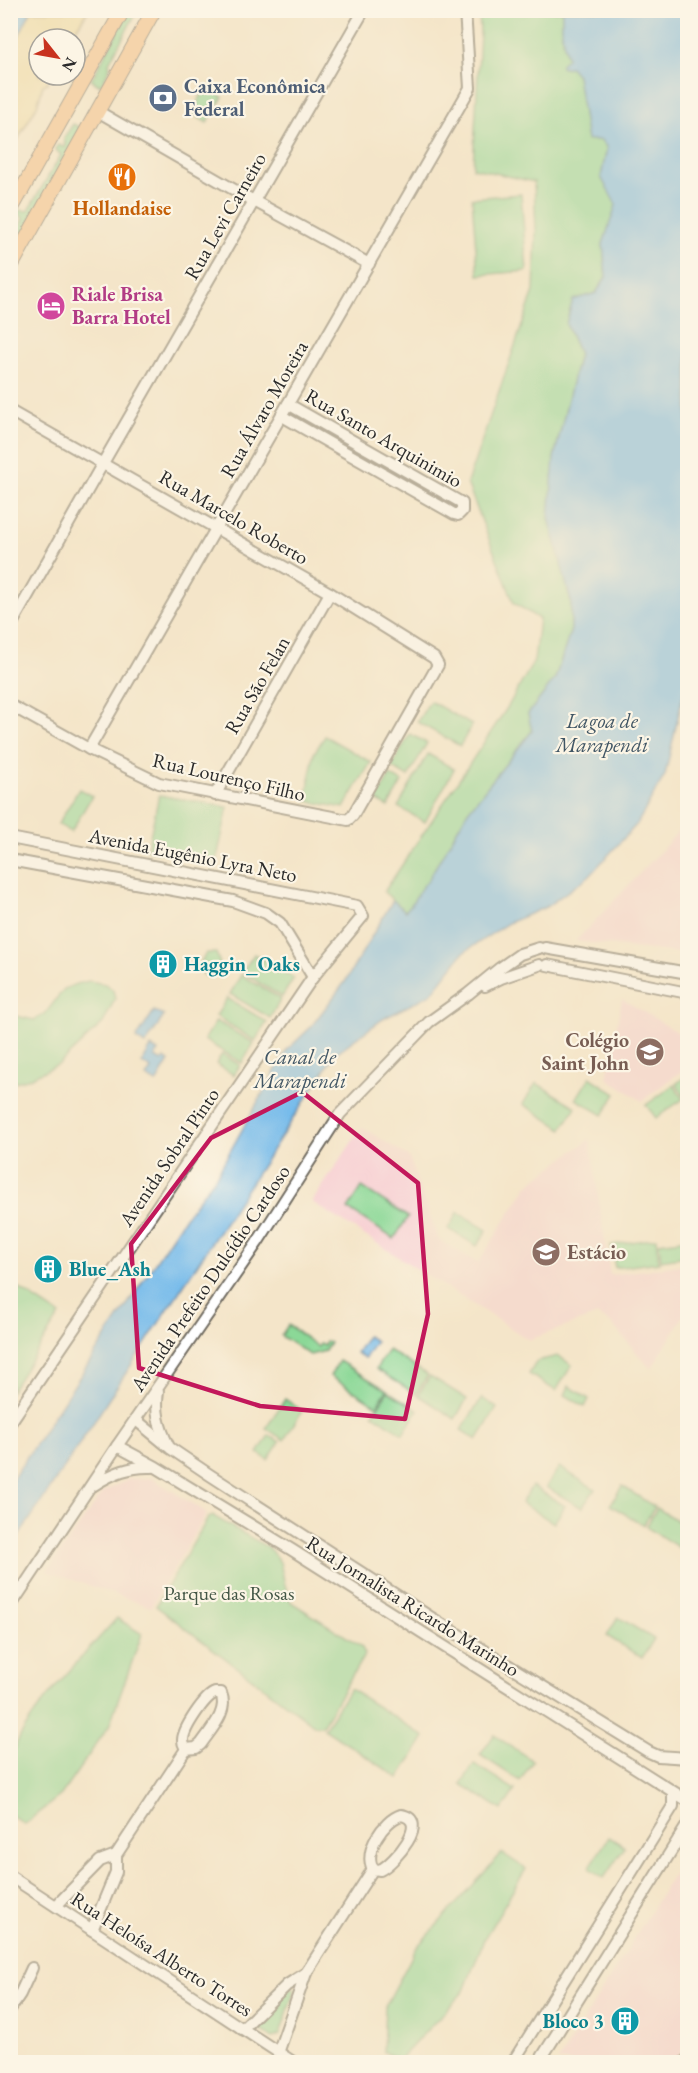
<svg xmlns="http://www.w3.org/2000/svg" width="698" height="2073" viewBox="0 0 698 2073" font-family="'EB Garamond',serif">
  <rect width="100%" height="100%" fill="#fcf5e5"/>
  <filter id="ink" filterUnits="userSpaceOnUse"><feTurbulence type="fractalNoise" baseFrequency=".0167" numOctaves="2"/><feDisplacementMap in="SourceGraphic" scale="12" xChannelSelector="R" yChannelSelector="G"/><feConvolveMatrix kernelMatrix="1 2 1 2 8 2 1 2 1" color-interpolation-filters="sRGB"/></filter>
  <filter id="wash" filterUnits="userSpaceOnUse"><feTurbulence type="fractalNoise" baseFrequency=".008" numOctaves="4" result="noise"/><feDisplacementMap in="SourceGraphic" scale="24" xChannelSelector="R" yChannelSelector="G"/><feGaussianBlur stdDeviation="1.35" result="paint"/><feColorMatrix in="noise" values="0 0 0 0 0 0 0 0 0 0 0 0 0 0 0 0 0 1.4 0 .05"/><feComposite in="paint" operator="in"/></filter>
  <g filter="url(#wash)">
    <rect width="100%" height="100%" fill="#f4e5c9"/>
    <!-- built -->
    <g fill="#f7cfd3">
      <polygon points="687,821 687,954 576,941 662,850"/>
      <polygon points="622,999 687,1038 687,1067 642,1101 607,1078"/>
      <polygon points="362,1127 409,1157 439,1240 478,1263 528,1185 590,1139 610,1275 687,1264 687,1310 651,1369 611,1323 597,1315 529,1340 312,1202"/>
      <polygon points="151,1478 207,1513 151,1607 47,1571 103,1492 129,1479"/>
      <polygon points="687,1852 687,2043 676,2062 558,2062"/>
    </g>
    <!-- green -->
    <g fill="#8bd897" stroke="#5b8261" stroke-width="1.5">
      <polygon points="129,11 137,11 109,63 110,67 103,82 99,85 91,80"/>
      <path d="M479,11H562V36L570,67L577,75L587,140H601L607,148L601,177L617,205L603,244L606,277L596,293L573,300L566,324L579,354L554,458L563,566L571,602V630L555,679L528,714L532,731L468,811L427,882C416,892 416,903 405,911L384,892L507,708L534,661L539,619L514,603L467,483L534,291L536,230L534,182L473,168L480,33Z"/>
      <polygon points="206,88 223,97 207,123 191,113"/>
      <polygon points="73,124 83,129 11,256 11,242 24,219 18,213 20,210 28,211 61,155 55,149 58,145 65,147 64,138"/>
      <polygon points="521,194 527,271 478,275 472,198"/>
      <polygon points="430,701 472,725 460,746 417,722"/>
      <polygon points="410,734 427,743 408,777 391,767"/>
      <polygon points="325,736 371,762 344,808 306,801 314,753"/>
      <polygon points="428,754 454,769 425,822 398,807"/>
      <polygon points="390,775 402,782 388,807 376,800"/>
      <polygon points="79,789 92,796 71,832 58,824"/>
      <polygon points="159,795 228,807 216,863 147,850"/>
      <polygon points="207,953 216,953 220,964 213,975 207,977 202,973 207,965 201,961"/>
      <polygon points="254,954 294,978 282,997 242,972"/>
      <polygon points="241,975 281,999 270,1018 230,994"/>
      <polygon points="89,981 105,984 113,990 115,999 103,1023 59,1064 27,1079 11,1083 11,1015 34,1020 45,1014 64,989 76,984"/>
      <polygon points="227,998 267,1022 255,1041 216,1016"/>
      <polygon points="216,1021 254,1043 242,1063 204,1040"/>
      <polygon points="222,1054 240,1065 234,1075 216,1064"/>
      <polygon points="687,1075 687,1097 686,1098 676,1084"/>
      <polygon points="590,1077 616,1094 603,1115 576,1099"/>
      <polygon points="536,1083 576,1107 562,1129 523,1104"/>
      <polygon points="674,1085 683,1099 656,1118 646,1105"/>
      <polygon points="362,1187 408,1217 394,1239 348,1209"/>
      <polygon points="458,1212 487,1230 477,1246 448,1229"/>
      <polygon points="656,1238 659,1262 615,1268 611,1245"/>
      <polygon points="687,1239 687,1256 661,1260 659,1243"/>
      <polygon points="11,1283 60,1315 11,1391"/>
      <polygon points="288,1325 318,1347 321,1343 324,1345 326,1341 330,1343 325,1351 310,1355 281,1336"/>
      <polygon points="388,1350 428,1375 416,1394 376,1369"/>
      <polygon points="558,1356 572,1365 556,1391 529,1374 537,1361"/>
      <polygon points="339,1361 387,1390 377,1406 330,1376"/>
      <polygon points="430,1376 467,1399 455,1419 418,1395"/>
      <polygon points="569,1386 589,1399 585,1407 565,1395"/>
      <polygon points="388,1391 418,1410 403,1434 373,1414"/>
      <polygon points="482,1398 497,1408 477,1440 461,1430"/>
      <polygon points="285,1399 302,1411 284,1440 266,1428"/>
      <polygon points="269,1435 280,1442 268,1460 258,1453"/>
      <polygon points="559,1467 595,1489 582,1508 546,1487"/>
      <polygon points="532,1486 565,1506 554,1523 521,1503"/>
      <polygon points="622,1486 655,1507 643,1525 610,1505"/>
      <polygon points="657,1508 687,1527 687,1538 681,1549 646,1527"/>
      <polygon points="213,1516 269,1548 280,1562 285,1585 291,1602 361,1646 365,1654 322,1726 315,1726 156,1606 208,1518"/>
      <polygon points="618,1617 654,1639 642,1658 607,1636"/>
      <path d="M117,1618L142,1634L109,1726L61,1795L24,1824L10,1814C10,1797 8,1779 10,1763C16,1722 89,1650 117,1618Z"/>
      <polygon points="350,1689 425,1737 399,1778 324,1729"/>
      <polygon points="494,1735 533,1761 520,1781 480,1755"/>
      <polygon points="474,1764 515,1790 502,1810 461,1784"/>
      <polygon points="609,1837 625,1847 604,1878 589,1868"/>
      <polygon points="502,1853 526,1869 485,1937 464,1991 399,2060 383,2051 385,2007 417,1947"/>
      <polygon points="293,1988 295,1989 280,2035 273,2038 260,2030 259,2022 289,1989"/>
    </g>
    <!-- sand -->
    <polygon fill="#eeda9e" stroke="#8c8264" stroke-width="1.5" points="31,11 88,11 69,39 39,39 39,75 53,75 48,77 48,83 43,85 37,106 11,151 11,51"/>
    <!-- water -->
    <g fill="#73baeb" stroke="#4f728b" stroke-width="1.5">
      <polygon points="11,10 31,11 11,51 10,11"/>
      <path d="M562,10L687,11L688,673L665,775L637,824L589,876L546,907L508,923L463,953L431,994L383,1019L336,1053L11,1548V1481L185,1217L215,1178L287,1050L310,1028L345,982L393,900L405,911C416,903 415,892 427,882L468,811L532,731L528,714L555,679L571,630V602L549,518L554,458L579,354L566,324L573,300L596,293L606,277L603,244L616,205L601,177L607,148L601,140H587L577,75L570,67L562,68L560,65L567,58L562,36Z"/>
      <polygon points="154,1011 164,1016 145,1045 136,1039"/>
      <polygon points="151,1047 158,1051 155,1057 162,1061 164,1058 169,1061 156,1083 146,1077 151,1069 142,1063"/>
      <polygon points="367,1336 376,1341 365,1358 356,1353"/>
    </g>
  </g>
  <g filter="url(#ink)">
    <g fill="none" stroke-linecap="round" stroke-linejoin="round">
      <!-- minor casing -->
      <g stroke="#716c62" stroke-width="14">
        <g id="minor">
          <polyline points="99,112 245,196 369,264"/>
          <polyline points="10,411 330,593 434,658 438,665 353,815 348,820 159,783 89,749 10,705"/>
          <polyline points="282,416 454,514 458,515 462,511 462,503 288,404"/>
          <polyline points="10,627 103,463 364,10"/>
          <polyline points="89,749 470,88 465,10"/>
          <polyline points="215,795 330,593"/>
          <polyline points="10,838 357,906 363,916 313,977 10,1423"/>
          <polyline points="10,860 233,901 266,913 280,923 313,977"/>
          <polyline points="545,948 688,973"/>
          <polyline points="547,965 688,993"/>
          <polyline points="485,986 501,978 539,965"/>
          <path d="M158,1391C155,1411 159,1427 168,1445"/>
          <polyline points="136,1420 170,1448 210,1475 430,1617 649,1752 658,1756 688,1758"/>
          <polyline points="117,1446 156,1467 292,1550 688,1801"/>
          <path d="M94,1485C113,1473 130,1466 152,1467"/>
          <polyline points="10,1607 117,1446 257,1243 340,1114 429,1022 468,994 500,968 520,954 539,948"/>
          <path d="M215,1693H221C229,1712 211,1729 201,1744L196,1748L186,1749C184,1745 183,1745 183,1740C183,1729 205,1696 215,1693Z"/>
          <path d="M401,1815C432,1820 394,1863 380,1870L373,1869C363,1852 383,1821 401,1815Z"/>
          <polyline points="10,1876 293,2062"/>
          <polyline points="56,1906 100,1861 116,1855 186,1749"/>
          <polyline points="92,1930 116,1872 116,1855"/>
          <polyline points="10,2009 20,1994 32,1968"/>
          <polyline points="242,2029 287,1985 306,1973"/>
          <polyline points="278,2053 306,1973 373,1869"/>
          <polyline points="513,2062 673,1806 673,1793"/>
          <polyline points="539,2062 688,1824"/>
        </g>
      </g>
      <!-- major casing -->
      <g stroke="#716c62" stroke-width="16">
        <g id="major">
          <polyline points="10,211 123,10"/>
          <polyline points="10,268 154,10"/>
          <polyline points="686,2062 688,2060"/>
        </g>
      </g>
      <!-- minor -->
      <use href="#minor" stroke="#fff" stroke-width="10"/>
      <!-- major -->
      <use href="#major" stroke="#f6be87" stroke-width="14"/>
    </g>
  </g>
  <!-- marked area -->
  <path d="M0 0H698V2073H0ZM302,1092L418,1183L428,1314L405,1419L260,1406L139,1368L131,1244L211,1138Z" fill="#f4e5c9" fill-opacity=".55" fill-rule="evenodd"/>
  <path fill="none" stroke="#c2185b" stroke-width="4.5" stroke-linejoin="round" d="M302,1092L418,1183L428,1314L405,1419L260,1406L139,1368L131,1244L211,1138Z"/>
  <!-- icons -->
  <defs>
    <g id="bank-disc" transform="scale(1.5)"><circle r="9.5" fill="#5c6f8a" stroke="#fcf5e5"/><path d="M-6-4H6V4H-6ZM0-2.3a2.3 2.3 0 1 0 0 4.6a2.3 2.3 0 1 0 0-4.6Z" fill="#fff"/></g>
    <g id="restaurant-disc" transform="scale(1.5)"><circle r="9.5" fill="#e8710a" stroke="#fcf5e5"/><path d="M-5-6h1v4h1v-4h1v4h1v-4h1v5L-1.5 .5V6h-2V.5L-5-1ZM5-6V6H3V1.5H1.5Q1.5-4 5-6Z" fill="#fff"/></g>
    <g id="hotel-disc" transform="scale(1.5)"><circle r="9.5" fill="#d1479c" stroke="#fcf5e5"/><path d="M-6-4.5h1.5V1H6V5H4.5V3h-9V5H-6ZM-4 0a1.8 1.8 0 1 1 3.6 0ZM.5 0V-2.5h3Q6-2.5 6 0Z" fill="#fff"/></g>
    <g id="building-disc" transform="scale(1.5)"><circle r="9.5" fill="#0f9aa8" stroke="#fcf5e5"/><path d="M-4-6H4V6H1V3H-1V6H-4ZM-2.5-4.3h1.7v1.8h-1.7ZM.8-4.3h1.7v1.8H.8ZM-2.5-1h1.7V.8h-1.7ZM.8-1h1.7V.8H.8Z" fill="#fff"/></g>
    <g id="school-disc" transform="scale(1.5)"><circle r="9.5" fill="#8d6e63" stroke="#fcf5e5"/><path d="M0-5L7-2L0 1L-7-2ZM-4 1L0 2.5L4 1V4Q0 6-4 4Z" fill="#fff"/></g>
    <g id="university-disc" transform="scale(1.5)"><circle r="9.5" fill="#8d6e63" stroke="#fcf5e5"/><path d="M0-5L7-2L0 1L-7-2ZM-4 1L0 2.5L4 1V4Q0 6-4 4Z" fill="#fff"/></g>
  </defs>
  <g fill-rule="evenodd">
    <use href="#bank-disc" x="163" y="98"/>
    <use href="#restaurant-disc" x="122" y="177"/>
    <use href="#hotel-disc" x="51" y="306"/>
    <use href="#building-disc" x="163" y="964"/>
    <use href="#school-disc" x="650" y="1052"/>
    <use href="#university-disc" x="546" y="1252"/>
    <use href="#building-disc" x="48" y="1269"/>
    <use href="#building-disc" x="625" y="2021"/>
  </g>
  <g text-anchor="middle" stroke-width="4.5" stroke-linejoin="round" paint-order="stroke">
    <!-- service labels -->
    <g font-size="20" font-weight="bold" fill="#4e5e75" stroke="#fcf5e5" text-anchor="start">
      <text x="184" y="93">Caixa Econômica<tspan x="184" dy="23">Federal</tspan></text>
    </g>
    <!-- food labels -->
    <g font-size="20" font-weight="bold" fill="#c56008" stroke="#fcf5e5">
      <text x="122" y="215">Hollandaise</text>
    </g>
    <!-- street labels -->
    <g font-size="20" fill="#2b2b2b" stroke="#fcf5e5">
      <text transform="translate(225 216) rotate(-60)" y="7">Rua Levi Carneiro</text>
      <text transform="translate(264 409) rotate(-60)" y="7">Rua Álvaro Moreira</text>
      <text transform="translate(384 438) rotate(30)" y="7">Rua Santo Arquinimio</text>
      <text transform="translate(234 517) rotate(30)" y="7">Rua Marcelo Roberto</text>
      <text transform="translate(257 685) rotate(-60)" y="7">Rua São Felan</text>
      <text transform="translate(229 777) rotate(13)" y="7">Rua Lourenço Filho</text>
      <text transform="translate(193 855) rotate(11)" y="7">Avenida Eugênio Lyra Neto</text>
      <text transform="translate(169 1157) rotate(-56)" y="7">Avenida Sobral Pinto</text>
      <text transform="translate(210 1278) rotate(-56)" y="7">Avenida Prefeito Dulcídio Cardoso</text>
      <text transform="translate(413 1606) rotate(32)" y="7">Rua Jornalista Ricardo Marinho</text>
      <text transform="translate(162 1954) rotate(33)" y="7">Rua Heloísa Alberto Torres</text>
    </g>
    <!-- hotel labels -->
    <g font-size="20" font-weight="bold" fill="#b23c85" stroke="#fcf5e5" text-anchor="start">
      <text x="72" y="301">Riale Brisa<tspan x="72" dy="23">Barra Hotel</tspan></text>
    </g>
    <!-- culture labels -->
    <g font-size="20" font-weight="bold" fill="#0d838f" stroke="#fcf5e5" text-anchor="start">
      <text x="184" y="971">Haggin_Oaks</text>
      <text x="69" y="1276">Blue_Ash</text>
      <text x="604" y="2028" text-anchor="end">Bloco 3</text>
    </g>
    <!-- education labels -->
    <g font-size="20" font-weight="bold" fill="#785e54" stroke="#fcf5e5" text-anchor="end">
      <text x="629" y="1047">Colégio<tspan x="629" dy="23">Saint John</tspan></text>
      <text x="567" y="1259" text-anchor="start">Estácio</text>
    </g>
    <!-- park labels -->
    <g font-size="20" fill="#435646" stroke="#fcf5e5">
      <text x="229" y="1600">Parque das Rosas</text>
    </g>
    <!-- water labels -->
    <g font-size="21" font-style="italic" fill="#415665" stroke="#fcf5e5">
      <text x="602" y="728">Lagoa de<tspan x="602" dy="24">Marapendi</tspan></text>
      <text x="300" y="1064">Canal de<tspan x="300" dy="24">Marapendi</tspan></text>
    </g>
  </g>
  <!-- margin -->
  <rect width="698" height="2073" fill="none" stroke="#fcf5e5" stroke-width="36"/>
  <!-- north arrow -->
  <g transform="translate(57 57) rotate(121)"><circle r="28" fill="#fcf5e5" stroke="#a8a49b" stroke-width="1.5"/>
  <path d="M0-4.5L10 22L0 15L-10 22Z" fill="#c8321e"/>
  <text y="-9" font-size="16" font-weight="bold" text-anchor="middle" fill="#2b2b2b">N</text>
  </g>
</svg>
